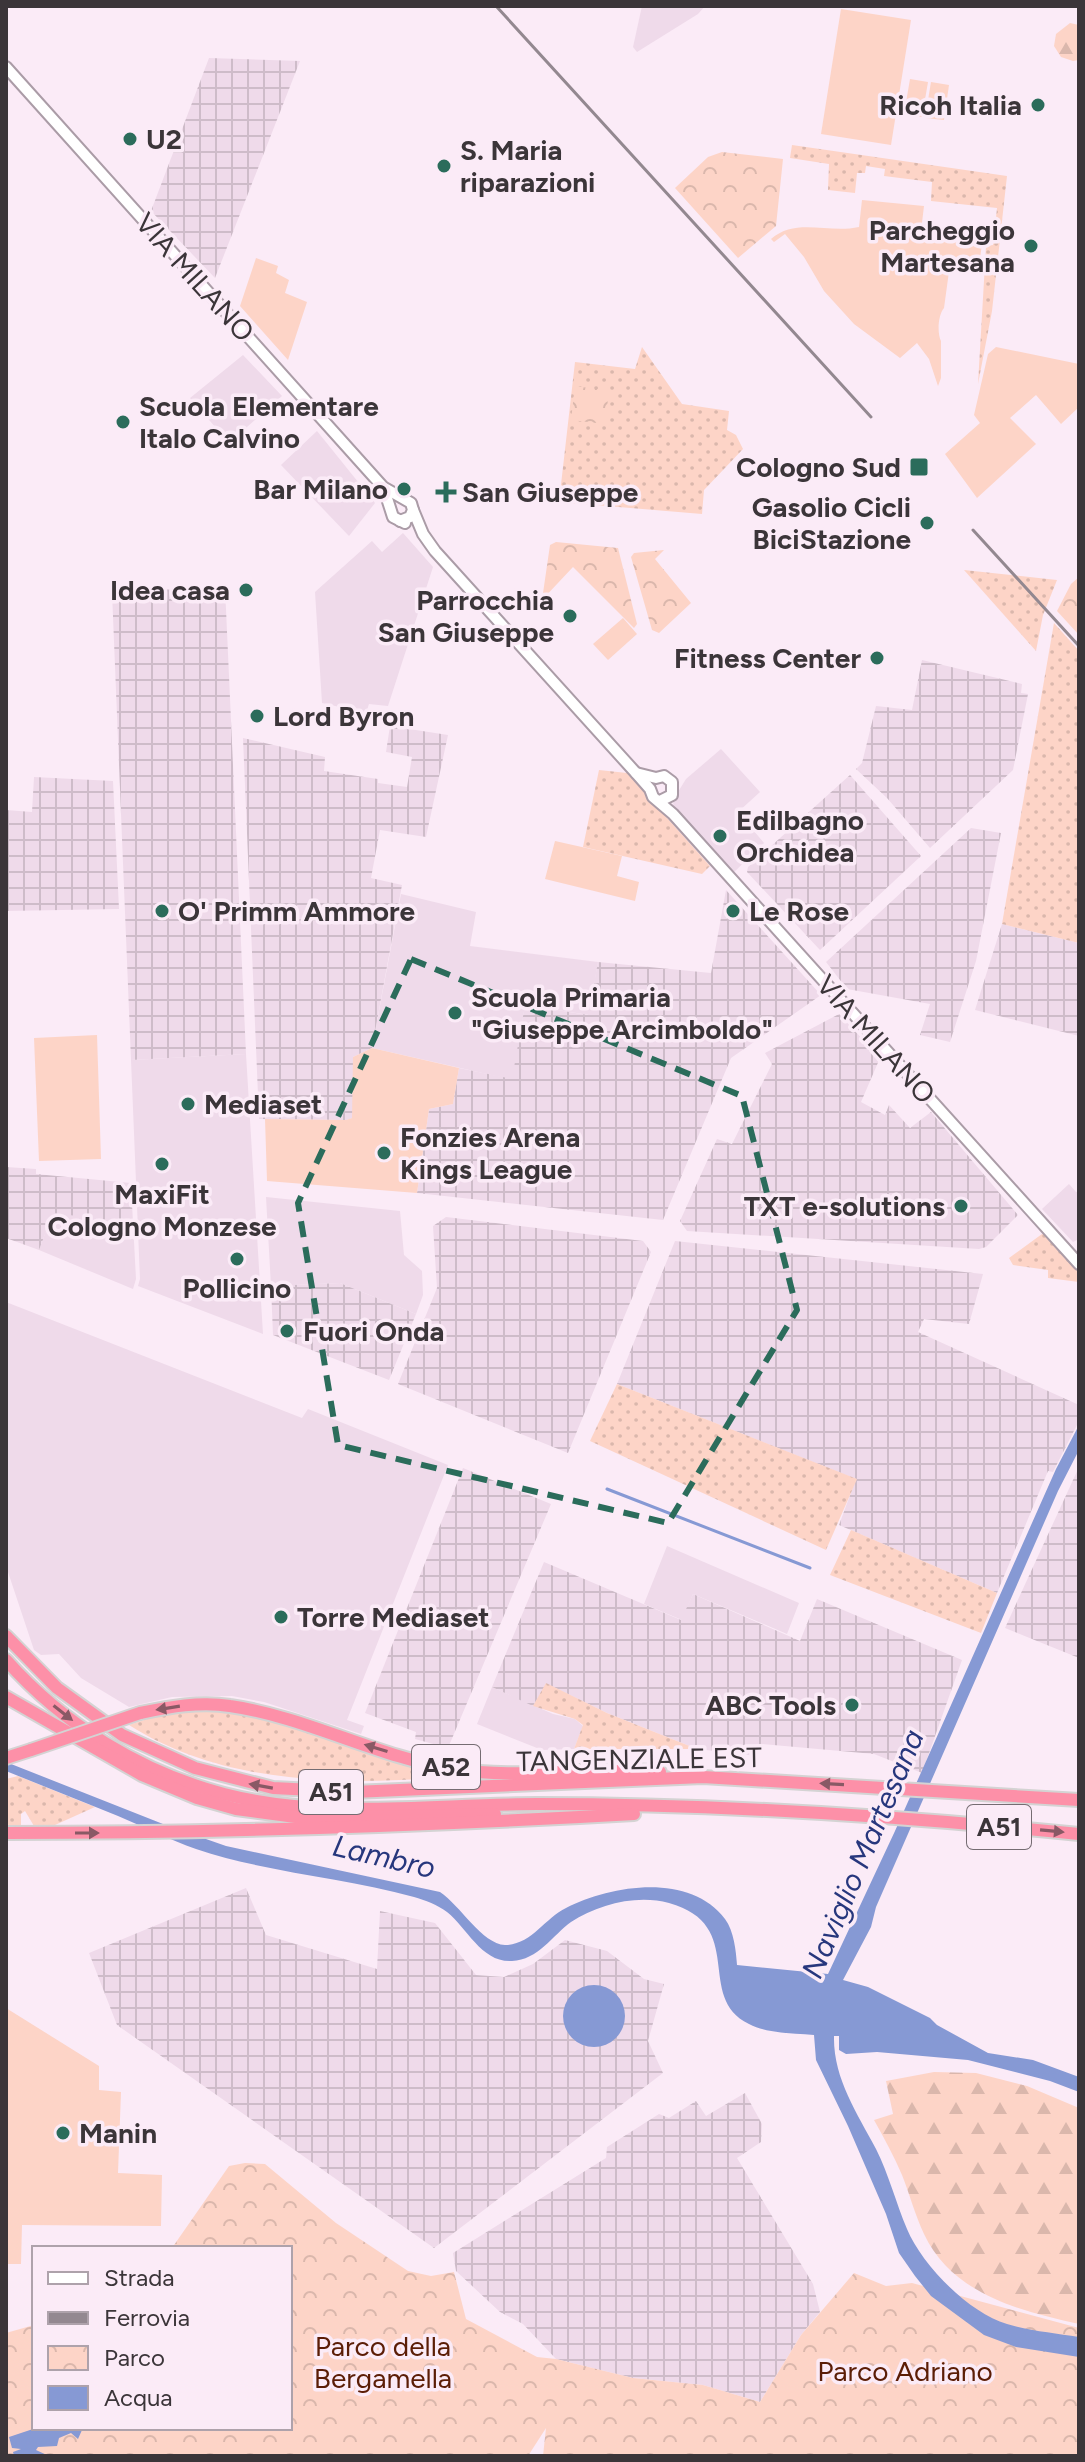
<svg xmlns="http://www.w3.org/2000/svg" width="1085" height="2462" viewBox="0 0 1085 2462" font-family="Figtree,sans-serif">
  <defs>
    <pattern id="industrial-grid" width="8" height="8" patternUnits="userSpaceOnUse" patternTransform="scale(2)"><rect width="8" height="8" fill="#efdaea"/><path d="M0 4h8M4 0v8" fill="none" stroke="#cebcc9"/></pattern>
    <pattern id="grass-dots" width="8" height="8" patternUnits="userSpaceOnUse" patternTransform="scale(2)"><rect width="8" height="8" fill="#fdd4c7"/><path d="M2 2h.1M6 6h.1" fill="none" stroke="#dab7ac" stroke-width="1.8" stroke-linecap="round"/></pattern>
    <pattern id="forest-firs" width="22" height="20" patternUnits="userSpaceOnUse" patternTransform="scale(2)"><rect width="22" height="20" fill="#fdd4c7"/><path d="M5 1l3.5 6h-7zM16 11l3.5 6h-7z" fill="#dab7ac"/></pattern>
    <pattern id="park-crowns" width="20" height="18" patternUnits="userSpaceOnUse" patternTransform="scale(2)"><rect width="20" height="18" fill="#fdd4c7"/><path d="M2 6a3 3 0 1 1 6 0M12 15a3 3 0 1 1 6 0" fill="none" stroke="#dab7ac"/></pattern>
  </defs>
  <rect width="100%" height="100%" fill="#fbebf7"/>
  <!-- built -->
  <g fill="#efdaea">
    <polygon points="642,6 705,6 698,14 637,52 633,47"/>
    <polygon points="243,355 282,396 229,443 190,398"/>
    <polygon points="317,431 375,503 349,536 281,465"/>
    <polygon points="403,533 433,567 388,706 369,704 366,713 322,703 315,592 372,541 382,552"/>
    <polygon points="721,749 760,792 738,812 764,843 730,876 674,814 673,800 686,779"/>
    <polygon points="401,894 476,912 470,946 598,962 589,1015 525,1005 513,1080 372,1048"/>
    <polygon points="246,1054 263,1334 138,1286 140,1279 131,1060"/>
    <polygon points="1069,1184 1076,1192 1079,1191 1079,1239 1073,1242 1042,1209"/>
    <polygon points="266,1197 400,1211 404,1255 422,1271 423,1295 416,1314 340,1283 271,1286"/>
    <polygon points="53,1212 133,1223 136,1279 133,1289 39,1250"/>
    <polygon points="6,1302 302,1418 308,1409 448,1465 347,1720 364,1726 361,1734 264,1702 232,1696 172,1697 129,1707 81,1678 59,1654 41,1655 34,1650 6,1566"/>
    <polygon points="667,1546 799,1603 787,1634 693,1594 682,1620 644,1604"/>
    <polygon points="492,1687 553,1714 575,1719 583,1726 574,1749 542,1750 477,1724"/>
  </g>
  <!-- industrial -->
  <g fill="url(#industrial-grid)">
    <polygon points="209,58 300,61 215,278 151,211"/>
    <polygon points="225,587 246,1054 131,1060 112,592"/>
    <polygon points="922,660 1022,684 1021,693 1028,694 1013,770 930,848 887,798 856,769 862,763 876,706 912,710"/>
    <polygon points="390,726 448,735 426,837 380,830 371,878 402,885 372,1048 353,1057 353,1118 346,1120 259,1119 243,738 325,757 324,771 378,779 378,783 407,787 412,757 386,752"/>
    <polygon points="850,775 921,856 820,950 747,872 748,867"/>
    <polygon points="34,777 113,781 119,909 6,911 6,810 32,812"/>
    <polygon points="971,828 1001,833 976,961 950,1042 920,1035 930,1004 847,989 826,962"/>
    <polygon points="726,890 821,995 731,1058 663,1220 417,1193 429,1109 453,1104 459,1068 512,1079 525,1005 588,1015 598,962 711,973"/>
    <polygon points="1002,924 1079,943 1079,1036 975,1010"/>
    <polygon points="839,1014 880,1058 861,1102 885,1115 889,1105 910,1128 931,1112 1018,1215 986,1247 979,1249 687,1231 680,1221 717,1139 732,1144 772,1064 765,1053"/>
    <polygon points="6,1167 36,1169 36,1174 131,1183 133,1223 53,1213 39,1250 6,1238"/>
    <polygon points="446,1217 643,1241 651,1252 568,1453 398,1384 437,1288 433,1226"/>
    <polygon points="675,1241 983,1274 969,1324 924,1319 918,1332 1079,1405 1079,1421 1053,1472 1048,1471 997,1593 839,1525 856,1479 617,1384"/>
    <polygon points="340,1283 416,1314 389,1380 273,1335 271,1286"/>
    <polygon points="1079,1467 1079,1658 1005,1628"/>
    <polygon points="463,1468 551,1504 448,1748 415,1739 416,1732 365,1713"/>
    <polygon points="544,1562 681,1620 693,1594 800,1641 817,1599 962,1660 922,1773 874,1754 762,1744 757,1756 697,1749 607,1713 547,1684 533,1706 492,1687"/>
    <polygon points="246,1888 266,1935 377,1969 380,1911 435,1923 476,1975 504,1977 533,1964 565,1940 607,1951 644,1979 664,1984 648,2041 663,2073 434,2248 117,2025 89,1953"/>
    <polygon points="745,2093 762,2124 761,2142 737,2158 813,2284 820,2312 801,2335 760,2402 703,2385 633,2378 556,2359 523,2324 500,2312 456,2271 453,2253 606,2158 607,2147 659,2114 669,2118 696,2101 706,2116"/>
  </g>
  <!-- grass -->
  <g fill="url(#grass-dots)">
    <polygon points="792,145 1007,176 992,311 978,384 986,246 993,245 997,208 931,201 932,182 884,176 885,169 866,166 865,173 857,173 855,193 828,190 829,164 790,158"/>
    <polygon points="642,347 682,404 729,411 727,430 736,435 743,449 704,490 702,514 559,502 575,362 635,369"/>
    <polygon points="964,570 1057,580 1043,615 1036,651"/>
    <polygon points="1054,623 1079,651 1079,943 1002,924"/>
    <polygon points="599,770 627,773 710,866 702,874 583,847"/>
    <polygon points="1042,1234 1047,1236 1079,1272 1079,1282 1048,1278 1048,1270 1013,1265 1009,1258"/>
    <polygon points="617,1384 857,1479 826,1550 590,1441"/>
    <polygon points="851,1530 997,1593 981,1633 830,1575"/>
    <polygon points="546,1683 607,1713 697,1749 574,1749 583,1725 575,1719 533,1706"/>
    <path d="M187,1711H225L249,1715L455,1777C437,1780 417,1779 399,1780C308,1784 209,1776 129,1725L159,1715Z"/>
    <polygon points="18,1776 95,1807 55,1825 34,1826 25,1811 21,1814 21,1829 6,1824 6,1779"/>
  </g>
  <!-- forest -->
  <g fill="url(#forest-firs)">
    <polygon points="1070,23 1079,25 1079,60 1073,61 1061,57 1054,46 1056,34"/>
    <path d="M934,2072L976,2073L1027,2086L1079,2108V2324C1020,2311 952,2294 924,2234C915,2215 910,2195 902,2175C894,2156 884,2138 874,2120L893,2114L886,2081Z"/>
  </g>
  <!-- park -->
  <g fill="url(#park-crowns)">
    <polygon points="722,152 783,159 776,226 738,258 675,188 708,157"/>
    <polygon points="575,386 609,391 605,424 571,420"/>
    <polygon points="556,542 618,548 637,624 634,628 573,567 542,600 550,545"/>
    <polygon points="664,550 655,559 691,603 659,633 652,630 631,557 634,553"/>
    <polygon points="1079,577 1079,635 1057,611 1071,584"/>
    <polygon points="245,2163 265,2164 336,2223 408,2271 431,2276 454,2272 466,2319 537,2357 556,2359 633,2378 703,2385 760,2402 801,2335 854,2273 886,2286 912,2283 1079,2328 1079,2456 543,2456 546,2428 528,2456 6,2456 6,2333 34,2325 34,2428 290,2428 290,2248 172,2248 229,2166"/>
  </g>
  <!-- garden -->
  <g fill="#fdd4c7">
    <polygon points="841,9 911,20 891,145 821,134"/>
    <polygon points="910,79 928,82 922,117 904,114"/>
    <polygon points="931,82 949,85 944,120 925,118"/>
    <path d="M862,200L924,206L921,231L939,233V240L982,244L979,266L950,264L944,308C938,315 937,333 941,341V378L938,386L929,359L917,343L900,358L854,324L824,291L804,257L785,234L774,242L771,239C796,217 828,234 859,227Z"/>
    <polygon points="256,258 278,266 276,273 289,280 285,293 307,302 288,360 240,306"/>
    <polygon points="996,347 1079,364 1079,407 1061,424 1036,395 1010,418 1036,444 977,498 945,454 980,423 974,415 988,354"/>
    <polygon points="623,618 637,634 608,660 593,644"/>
    <polygon points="555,841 622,856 617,876 639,882 635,901 545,879"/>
    <polygon points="97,1035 101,1159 39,1161 34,1038"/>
    <polygon points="372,1048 459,1068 453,1104 429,1109 417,1193 267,1181 265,1119 346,1120 352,1118 353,1057"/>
    <polygon points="6,2008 99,2066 99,2090 121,2092 118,2173 162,2175 161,2226 22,2225 21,2264 6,2264"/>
  </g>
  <!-- water -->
  <g fill="#8699d4">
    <path d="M1079,1425V1450L1058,1491L876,1907L871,1927L843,1980L868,1987L930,2018L937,2025L988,2053L1033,2060L1079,2077V2092L1050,2081L968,2060L877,2052L846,2054L839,2050V2036H834C833,2078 857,2113 876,2149C889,2175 896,2203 907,2229C922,2265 969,2313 1007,2324C1030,2331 1055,2333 1079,2337V2357L1016,2347L984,2335L931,2296L915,2276L899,2253L886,2214L848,2126L816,2060L814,2035C793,2033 768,2034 749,2024C694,1997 748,1925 669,1903C638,1894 598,1904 571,1922C553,1935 538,1960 512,1961C482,1963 467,1928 447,1912C438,1905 425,1900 414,1897C343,1877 267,1873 196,1849C170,1840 144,1827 118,1816C81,1801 43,1786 6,1771V1762L163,1824L226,1846L440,1892C460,1905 482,1944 505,1945C531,1945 545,1918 566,1908C611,1885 690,1872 725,1919C734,1931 736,1951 737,1965L828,1974L895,1831L1056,1469Z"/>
    <circle cx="594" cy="2016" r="31"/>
    <polygon points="36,2428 81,2428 82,2430 78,2439 71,2433 59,2438 57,2446 38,2447 36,2450 49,2456 14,2456 13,2452 21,2449 12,2448 9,2437"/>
  </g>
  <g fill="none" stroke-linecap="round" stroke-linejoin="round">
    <!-- stream -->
    <polyline stroke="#8699d4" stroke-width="3" points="607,1489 810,1568"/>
    <!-- secondary casing -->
    <g stroke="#ab9ca7" stroke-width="14">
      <g id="secondary">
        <polyline points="6,67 383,487 411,503 413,510 410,517 400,521"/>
        <polyline points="384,489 393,517 405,523"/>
        <polyline points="413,510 423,534 435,551 635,772 650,789 653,797 673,814 1079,1264"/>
        <polyline points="636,773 656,778 664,776 672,782 672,795 660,801"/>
      </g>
    </g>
    <!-- highway casing -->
    <g stroke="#d4d3d3" stroke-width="16">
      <g id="highway">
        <polyline points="6,1636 57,1688 122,1735 195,1768 273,1788 353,1792 703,1777 1079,1800"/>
        <path d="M6,1660C64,1725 140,1772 224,1794C325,1820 434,1804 537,1804C718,1804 899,1816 1079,1834"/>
        <polyline points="6,1697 142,1775 197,1798 236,1809 303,1818 495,1814"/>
        <path d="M140,1713C169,1707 200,1701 230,1706C307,1717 377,1757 453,1769C521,1780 591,1765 660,1772"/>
        <polyline points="6,1758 31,1750"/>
        <path d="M6,1833C216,1833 425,1826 634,1814"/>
      </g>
    </g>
    <!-- secondary -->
    <use href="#secondary" stroke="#fff" stroke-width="10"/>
    <!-- highway -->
    <use href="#highway" stroke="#fd90a8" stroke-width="12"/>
    <!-- rail -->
    <g stroke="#938890" stroke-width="3">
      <polyline points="496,6 871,417"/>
      <polyline points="973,530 1079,646"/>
    </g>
    <!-- highway-bridge casing -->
    <g stroke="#d4d3d3" stroke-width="16" stroke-linecap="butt">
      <polyline id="highway-bridge" points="31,1750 140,1713"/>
    </g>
    <!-- highway-bridge -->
    <use href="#highway-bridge" stroke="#fd90a8" stroke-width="12"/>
  </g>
  <!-- one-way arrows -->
  <defs><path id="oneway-solid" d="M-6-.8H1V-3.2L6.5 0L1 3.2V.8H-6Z" transform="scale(2)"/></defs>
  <g fill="#895965">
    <use href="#oneway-solid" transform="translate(168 1708) rotate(171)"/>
    <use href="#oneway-solid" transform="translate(63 1713) rotate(38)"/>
    <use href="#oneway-solid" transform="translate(376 1748) rotate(-163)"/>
    <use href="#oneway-solid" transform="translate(832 1784) rotate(-177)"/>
    <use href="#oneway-solid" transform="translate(261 1786) rotate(-170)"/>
    <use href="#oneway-solid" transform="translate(1052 1831) rotate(5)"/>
    <use href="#oneway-solid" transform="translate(87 1833)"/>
  </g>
  <!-- marked area -->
  <path fill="none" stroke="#2b6c5b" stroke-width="6" stroke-dasharray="16 10" stroke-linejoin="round" d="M411,959L742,1096L797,1310L668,1523L338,1445L298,1203Z"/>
  <!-- markers -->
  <g fill="#2b6c5b" stroke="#fbebf7" stroke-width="3">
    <circle cx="1038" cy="105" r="8"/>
    <circle cx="130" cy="139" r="8"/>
    <circle cx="444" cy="166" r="8"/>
    <circle cx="1031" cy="246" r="8"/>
    <circle cx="123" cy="422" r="8"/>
    <rect x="909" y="457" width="20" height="20" rx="4"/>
    <circle cx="404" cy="489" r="8"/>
    <path d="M442 480h8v8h8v8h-8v8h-8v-8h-8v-8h8z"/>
    <circle cx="927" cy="523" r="8"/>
    <circle cx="246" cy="590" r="8"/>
    <circle cx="570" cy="616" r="8"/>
    <circle cx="877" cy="658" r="8"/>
    <circle cx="257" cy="716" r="8"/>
    <circle cx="720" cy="836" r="8"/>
    <circle cx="162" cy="911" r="8"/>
    <circle cx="733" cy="911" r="8"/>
    <circle cx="455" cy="1013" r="8"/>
    <circle cx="188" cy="1104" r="8"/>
    <circle cx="384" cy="1153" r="8"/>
    <circle cx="162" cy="1164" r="8"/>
    <circle cx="961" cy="1206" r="8"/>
    <circle cx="237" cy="1259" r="8"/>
    <circle cx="287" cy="1331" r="8"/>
    <circle cx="281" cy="1617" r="8"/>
    <circle cx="852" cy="1705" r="8"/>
    <circle cx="63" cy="2133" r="8"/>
  </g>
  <g text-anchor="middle" stroke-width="7" stroke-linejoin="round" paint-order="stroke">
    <!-- shield labels -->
    <g fill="#fbebf7" stroke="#756c72" stroke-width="2">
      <rect x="412" y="1745" width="68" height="44" rx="6"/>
      <rect x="299" y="1770" width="64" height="44" rx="6"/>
      <rect x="967" y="1805" width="64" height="44" rx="6"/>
    </g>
    <g font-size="26" font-weight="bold" fill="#3b3539">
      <text x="446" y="1776">A52</text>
      <text x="331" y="1801">A51</text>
      <text x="999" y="1836">A51</text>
    </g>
    <!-- poi labels -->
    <g font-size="28" font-weight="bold" fill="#3b3539" stroke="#fbebf7" text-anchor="start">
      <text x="1022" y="115" text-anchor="end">Ricoh Italia</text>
      <text x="146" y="149">U2</text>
      <text x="460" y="160">S. Maria<tspan x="460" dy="32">riparazioni</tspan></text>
      <text x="1015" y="240" text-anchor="end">Parcheggio<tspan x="1015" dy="32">Martesana</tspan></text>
      <text x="139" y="416">Scuola Elementare<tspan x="139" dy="32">Italo Calvino</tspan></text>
      <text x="901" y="477" text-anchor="end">Cologno Sud</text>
      <text x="388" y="499" text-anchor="end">Bar Milano</text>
      <text x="462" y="502">San Giuseppe</text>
      <text x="911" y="517" text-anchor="end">Gasolio Cicli<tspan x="911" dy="32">BiciStazione</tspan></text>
      <text x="230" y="600" text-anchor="end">Idea casa</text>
      <text x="554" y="610" text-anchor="end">Parrocchia<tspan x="554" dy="32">San Giuseppe</tspan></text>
      <text x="861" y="668" text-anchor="end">Fitness Center</text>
      <text x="273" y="726">Lord Byron</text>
      <text x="736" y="830">Edilbagno<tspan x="736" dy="32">Orchidea</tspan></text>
      <text x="178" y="921">O' Primm Ammore</text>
      <text x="749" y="921">Le Rose</text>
      <text x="471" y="1007">Scuola Primaria<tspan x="471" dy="32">"Giuseppe Arcimboldo"</tspan></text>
      <text x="204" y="1114">Mediaset</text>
      <text x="400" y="1147">Fonzies Arena<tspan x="400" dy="32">Kings League</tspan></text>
      <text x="162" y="1204" text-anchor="middle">MaxiFit<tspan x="162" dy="32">Cologno Monzese</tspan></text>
      <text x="945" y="1216" text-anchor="end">TXT e-solutions</text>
      <text x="237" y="1298" text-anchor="middle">Pollicino</text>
      <text x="303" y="1341">Fuori Onda</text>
      <text x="297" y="1627">Torre Mediaset</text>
      <text x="836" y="1715" text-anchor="end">ABC Tools</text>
      <text x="79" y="2143">Manin</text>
    </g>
    <!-- street labels -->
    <g font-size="28" fill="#3b3539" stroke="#fbebf7">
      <text transform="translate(195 277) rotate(48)" y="10">VIA MILANO</text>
      <text transform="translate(876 1039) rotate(48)" y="10">VIA MILANO</text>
      <text transform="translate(639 1759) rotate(-1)" y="10">TANGENZIALE EST</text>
    </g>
    <!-- park labels -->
    <g font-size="28" fill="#5b1d06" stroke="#fbebf7">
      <text x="383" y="2356">Parco della<tspan x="383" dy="32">Bergamella</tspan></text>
      <text x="905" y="2381">Parco Adriano</text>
    </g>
    <!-- water labels -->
    <g font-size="30" font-style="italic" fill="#27377d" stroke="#fbebf7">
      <text transform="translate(863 1854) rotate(-67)" y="10">Naviglio Martesana</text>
      <text transform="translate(384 1857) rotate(13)" y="10">Lambro</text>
    </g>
  </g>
  <!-- border -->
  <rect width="1085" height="2462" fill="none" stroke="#3b3539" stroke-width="16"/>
  <!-- legend -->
  <rect x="32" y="2246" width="260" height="184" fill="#fbebf7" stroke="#aea2ab" stroke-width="2"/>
  <rect x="48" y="2272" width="40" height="12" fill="#ffffff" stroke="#aea2ab" stroke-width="2"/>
  <text x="104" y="2286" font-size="24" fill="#3b3539">Strada</text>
  <rect x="48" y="2312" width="40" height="12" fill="#938890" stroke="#aea2ab" stroke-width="2"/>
  <text x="104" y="2326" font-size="24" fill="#3b3539">Ferrovia</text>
  <rect x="48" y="2346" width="40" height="24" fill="url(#park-crowns)" stroke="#aea2ab" stroke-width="2"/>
  <text x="104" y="2366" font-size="24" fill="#3b3539">Parco</text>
  <rect x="48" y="2386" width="40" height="24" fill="#8699d4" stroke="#aea2ab" stroke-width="2"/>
  <text x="104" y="2406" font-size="24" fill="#3b3539">Acqua</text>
</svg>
